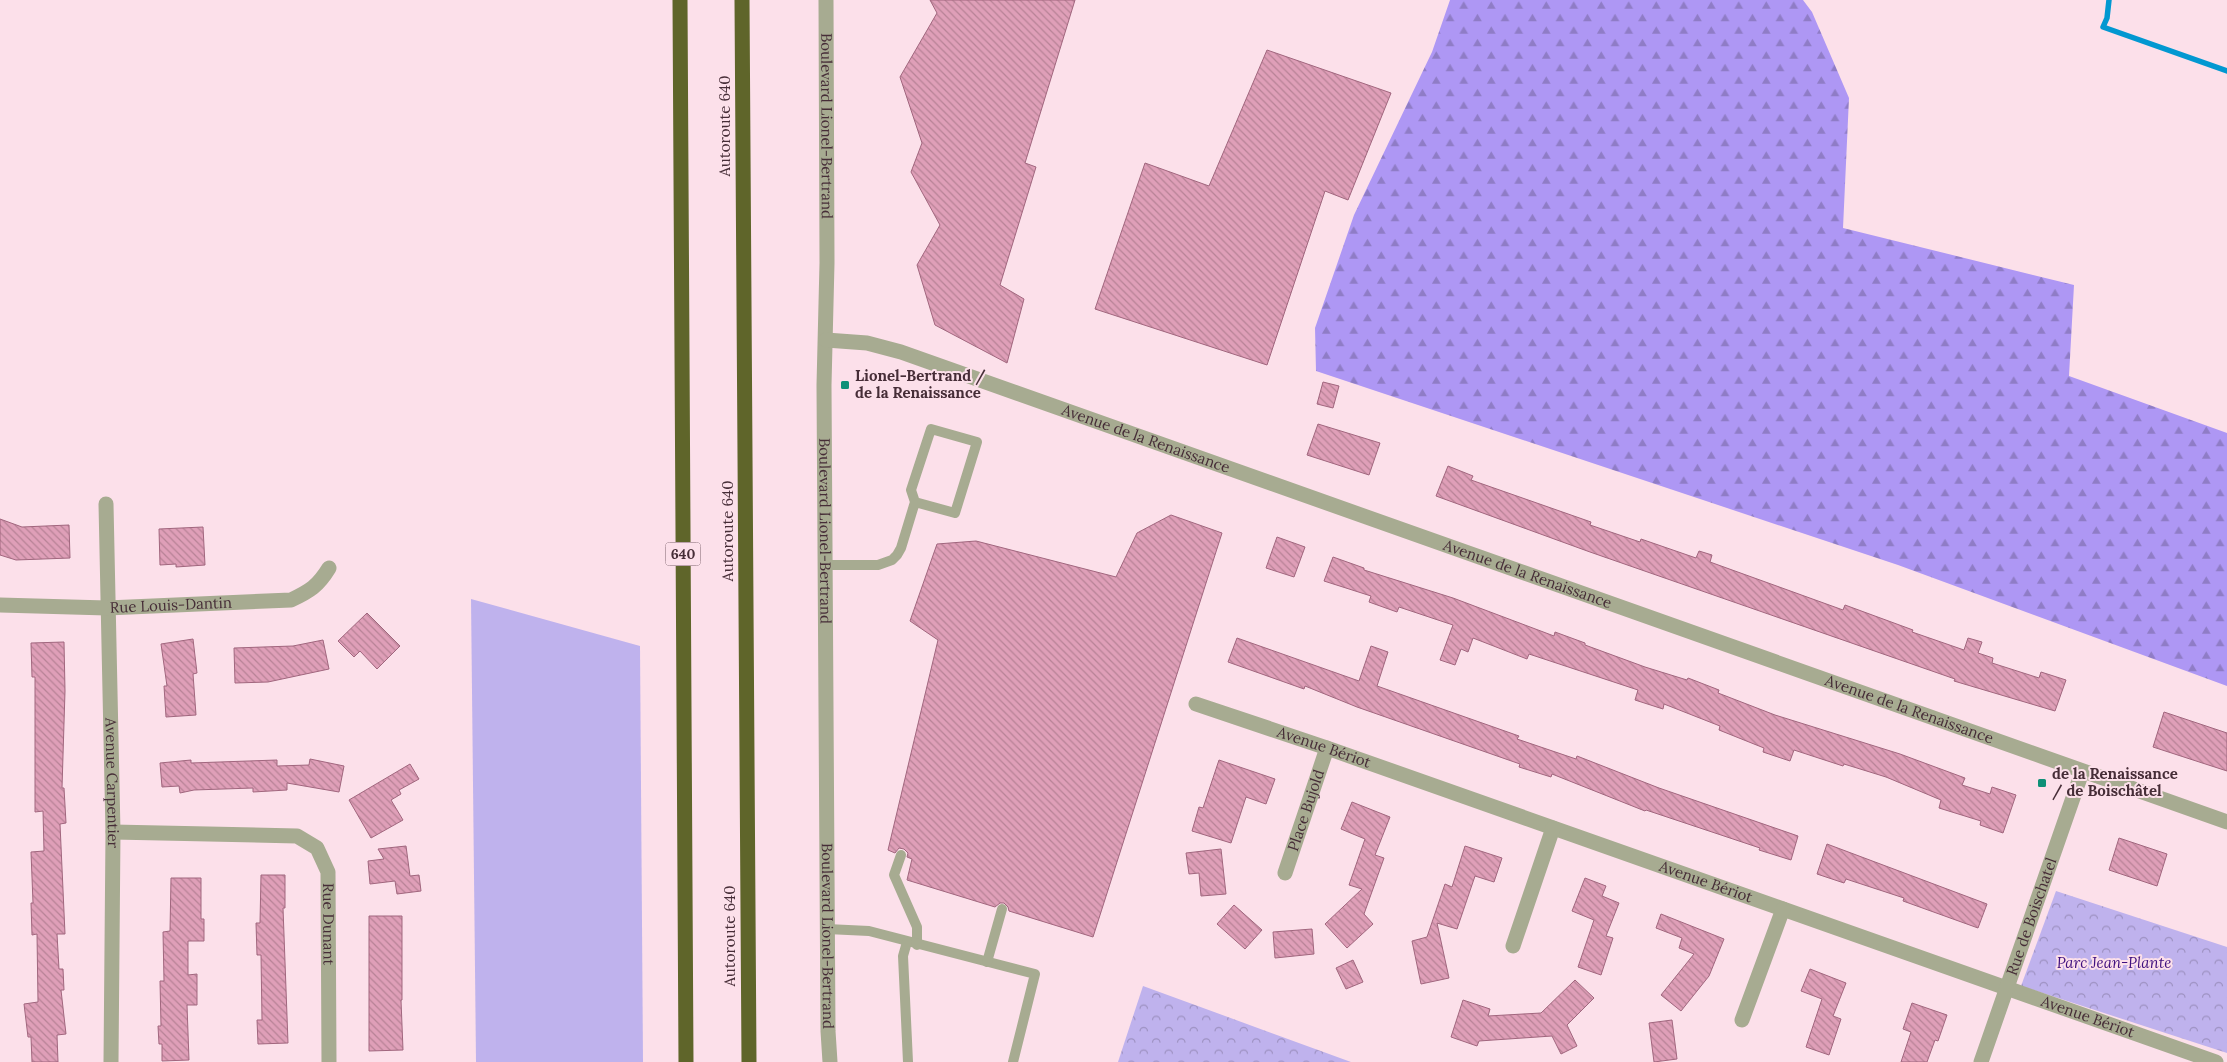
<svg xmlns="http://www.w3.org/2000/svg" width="2227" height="1062" viewBox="0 0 2227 1062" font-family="Lora,serif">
  <defs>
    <pattern id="forest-firs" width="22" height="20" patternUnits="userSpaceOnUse" patternTransform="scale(1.25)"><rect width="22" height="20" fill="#ae97f4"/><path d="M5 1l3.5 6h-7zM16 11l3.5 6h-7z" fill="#8f7cc6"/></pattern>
    <pattern id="park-crowns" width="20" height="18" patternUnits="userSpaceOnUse" patternTransform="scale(1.25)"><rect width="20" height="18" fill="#bfb2ed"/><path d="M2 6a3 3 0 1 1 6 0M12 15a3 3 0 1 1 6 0" fill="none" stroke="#9d91c1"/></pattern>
    <pattern id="building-back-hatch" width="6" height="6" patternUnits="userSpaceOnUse" patternTransform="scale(1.25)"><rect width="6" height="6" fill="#df9fb8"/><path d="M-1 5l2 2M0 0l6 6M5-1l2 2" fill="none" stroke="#b78296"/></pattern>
  </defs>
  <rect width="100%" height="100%" fill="#fce0ea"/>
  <!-- green -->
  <polygon fill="#bfb2ed" points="471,599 640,646 643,1062 476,1062"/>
  <!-- forest -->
  <polygon fill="url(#forest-firs)" points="1450,0 1803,0 1812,12 1849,98 1843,228 2074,285 2069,376 2227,433 2227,686 1898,565 1316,371 1315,328 1354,215 1432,52"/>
  <!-- park -->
  <g fill="url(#park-crowns)">
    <polygon points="2056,891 2227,947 2227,1053 2021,986"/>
    <polygon points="1143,986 1351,1062 1118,1062"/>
  </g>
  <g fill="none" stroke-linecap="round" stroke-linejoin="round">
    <!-- stream -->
    <polyline stroke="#0298d1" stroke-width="5.5" points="2109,0 2107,18 2103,27 2227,71"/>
  </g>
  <!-- building -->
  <g fill="url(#building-back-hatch)" stroke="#a1667e">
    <polygon points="930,0 1075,0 1025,163 1036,167 1000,285 1024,299 1007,363 935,325 917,265 940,225 911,172 922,143 900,77 937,13"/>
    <polygon points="1267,50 1391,93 1348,200 1325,191 1267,365 1095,309 1145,163 1209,186"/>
    <polygon points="1323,382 1339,386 1333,408 1317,404"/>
    <polygon points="1318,424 1380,443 1369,475 1307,455"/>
    <polygon points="1448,466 1473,476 1471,480 1591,522 1590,525 1640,542 1641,539 1696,558 1699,551 1712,555 1710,562 1843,610 1845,605 1913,630 1912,632 1964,650 1968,638 1982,642 1978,653 1993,658 1992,663 2039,678 2041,672 2066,680 2055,711 1954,681 1955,679 1590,552 1436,496"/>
    <polygon points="1171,515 1222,533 1093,937 1009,911 1008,907 1004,903 1000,903 995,907 907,880 912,859 907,857 908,853 904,849 899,848 895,853 888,850 938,640 910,621 937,544 976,541 1116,577 1137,533"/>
    <polygon points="0,519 22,527 69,525 70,558 16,560 0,555"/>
    <polygon points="203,527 205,565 176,567 176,564 160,565 159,529"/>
    <polygon points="1277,537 1305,547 1294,577 1266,568"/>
    <polygon points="1333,557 1364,568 1364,570 1453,598 1554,636 1555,632 1585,643 1585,645 1645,667 1687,680 1688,678 1719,690 1718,693 1775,715 1900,754 1965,778 1962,785 1990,794 1992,787 2016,795 2003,833 1980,825 1981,821 1939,808 1941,800 1886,777 1844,764 1843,766 1794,750 1790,761 1763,752 1764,748 1719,730 1720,726 1664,704 1663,709 1635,700 1638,690 1529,654 1527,659 1473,638 1468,652 1461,649 1455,665 1440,660 1453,625 1399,607 1397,612 1369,602 1371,596 1324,581"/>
    <polygon points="367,613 400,646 377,669 360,651 354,657 338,641"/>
    <polygon points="1237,638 1359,681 1371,646 1388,652 1377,686 1519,736 1517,739 1576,759 1577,756 1659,788 1798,836 1791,860 1759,850 1760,848 1646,810 1645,811 1552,774 1551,777 1519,767 1520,764 1357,707 1305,686 1304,689 1228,662"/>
    <polygon points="193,639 197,673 193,674 196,715 166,717 164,686 167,686 161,644"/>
    <polygon points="323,640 329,669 268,682 235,683 234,648 293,646"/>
    <polygon points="64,642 65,691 62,788 64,788 66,823 60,824 65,934 57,934 59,969 63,969 64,990 61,990 66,1034 57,1035 58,1062 32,1062 31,1037 28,1037 24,1004 38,1002 37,934 32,935 31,903 33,903 31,852 44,851 43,811 35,812 35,677 32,677 31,643"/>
    <polygon points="2164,712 2227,733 2227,771 2153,747"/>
    <polygon points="310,759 344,766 339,792 287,783 287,790 253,792 253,788 194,790 180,793 179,786 162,787 160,763 191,760 191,763 277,760 277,766 309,765"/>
    <polygon points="1219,760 1275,779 1266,804 1246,797 1231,843 1192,831 1199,807 1203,808"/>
    <polygon points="410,764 419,779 399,790 401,794 391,800 403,820 371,838 349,800"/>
    <polygon points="1352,802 1390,817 1375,855 1384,858 1364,914 1373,924 1347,948 1325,924 1362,889 1349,885 1365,839 1341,829"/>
    <polygon points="2119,838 2167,854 2157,886 2109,870"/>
    <polygon points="1827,844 1987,904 1978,928 1903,901 1904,898 1846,879 1844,883 1817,874"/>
    <polygon points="406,846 410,876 419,875 421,891 397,894 395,881 370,884 368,861 384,859 378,849"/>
    <polygon points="1465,846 1502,858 1494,882 1475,876 1457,929 1437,923 1449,978 1421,984 1412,941 1427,937 1445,884 1452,887"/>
    <polygon points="1221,849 1226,894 1201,896 1199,873 1189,874 1186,853"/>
    <polygon points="261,875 285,875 285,908 283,908 288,1043 258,1044 257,1020 262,1020 261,955 257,955 256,923 260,923"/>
    <polygon points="171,878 201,878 201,919 204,919 204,941 188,941 188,975 197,974 197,1005 187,1005 189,1060 162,1061 162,1044 159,1044 158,1026 161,1026 160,981 164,981 163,932 170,931"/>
    <polygon points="1585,878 1606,886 1602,896 1619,903 1606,936 1613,938 1601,975 1578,967 1594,920 1572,911"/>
    <polygon points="1234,905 1262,930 1245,949 1217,924"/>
    <polygon points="1661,914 1724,939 1709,976 1681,1011 1661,995 1694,954 1679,948 1682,938 1656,928"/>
    <polygon points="369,916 402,916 402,1000 401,1000 403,1050 369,1051"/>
    <polygon points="1312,929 1314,954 1275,958 1273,932"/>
    <polygon points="1353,960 1363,982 1346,989 1336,968"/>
    <polygon points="1810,969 1846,983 1833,1016 1841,1019 1829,1055 1806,1047 1822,999 1801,991"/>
    <polygon points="1575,980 1594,998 1567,1025 1577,1046 1561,1054 1552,1036 1479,1041 1477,1046 1451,1037 1463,1000 1490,1009 1488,1016 1541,1013"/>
    <polygon points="1912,1003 1947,1015 1938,1041 1935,1040 1927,1062 1901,1062 1911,1032 1903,1029"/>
    <polygon points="1672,1020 1677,1059 1654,1062 1649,1023"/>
  </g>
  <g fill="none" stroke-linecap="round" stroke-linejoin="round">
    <!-- lane -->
    <g stroke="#a7ab91" stroke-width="10">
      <polyline points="825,565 878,565 892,560 897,555 901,548 915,502 911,490 931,429 977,442 955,513 915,502"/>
      <polyline points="901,855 894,875 917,927 917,945"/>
      <polyline points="827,929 869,931 1035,974 1013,1062"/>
      <polyline points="907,942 903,956 908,1062"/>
      <polyline points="987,962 1002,909"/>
    </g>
    <!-- street -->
    <g stroke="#a7ab91" stroke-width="15">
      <path id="s1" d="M826,0L827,263L824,385L828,1031L830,1062"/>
      <path id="s2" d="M826,340L867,343L901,352L2227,822"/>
      <path id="s3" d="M106,504L113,832L111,1062"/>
      <path id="s4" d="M0,605L107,608L291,600C310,591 318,586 329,568"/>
      <path id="s5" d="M1196,704L1327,748L2216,1062"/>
      <path id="s6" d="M113,832L297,836L317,848L328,872L329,1062"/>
      <path id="s7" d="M1285,873L1327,748"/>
      <polyline points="1513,946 1553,828"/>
      <polyline points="1742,1020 1783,909"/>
      <path id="s8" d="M1981,1062L2082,772"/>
    </g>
    <!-- highway -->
    <g stroke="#5f652a" stroke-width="15">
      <polyline points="680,0 686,1062"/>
      <polyline points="742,0 749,1062"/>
    </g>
  </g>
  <!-- markers -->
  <g fill="#0e9077" stroke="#fce0ea" stroke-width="2">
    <rect x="840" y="380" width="10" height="10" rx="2.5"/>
    <rect x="2037" y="778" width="10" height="10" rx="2.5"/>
  </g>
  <g text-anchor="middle" stroke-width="4" stroke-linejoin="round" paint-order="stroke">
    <!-- shield labels -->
    <rect fill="#fce0ea" stroke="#7d636d" stroke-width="1" x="665.5" y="542.5" width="35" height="23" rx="4"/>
    <g font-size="14" font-weight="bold" fill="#462d37">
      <text x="683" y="559">640</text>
    </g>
    <!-- street labels -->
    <g font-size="15" fill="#462d37" stroke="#fce0ea">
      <text transform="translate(725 126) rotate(-90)" y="5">Autoroute 640</text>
      <text dy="5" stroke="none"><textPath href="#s1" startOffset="126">Boulevard Lionel-Bertrand</textPath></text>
      <text dy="5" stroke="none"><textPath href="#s2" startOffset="336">Avenue de la Renaissance</textPath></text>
      <text transform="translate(728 531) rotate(-90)" y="5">Autoroute 640</text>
      <text dy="5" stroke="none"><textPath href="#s1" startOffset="531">Boulevard Lionel-Bertrand</textPath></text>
      <text dy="5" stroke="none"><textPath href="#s2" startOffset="741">Avenue de la Renaissance</textPath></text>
      <text dy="5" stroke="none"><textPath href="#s4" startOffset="171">Rue Louis-Dantin</textPath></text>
      <text dy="5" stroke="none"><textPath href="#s2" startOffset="1146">Avenue de la Renaissance</textPath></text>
      <text dy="5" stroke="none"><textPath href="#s5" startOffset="135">Avenue Bériot</textPath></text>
      <text dy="5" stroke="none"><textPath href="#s3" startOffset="279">Avenue Carpentier</textPath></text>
      <text dy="5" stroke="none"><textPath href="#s7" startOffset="66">Place Bujold</textPath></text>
      <text dy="5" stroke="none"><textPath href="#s5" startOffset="540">Avenue Bériot</textPath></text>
      <text dy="5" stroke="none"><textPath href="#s8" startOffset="154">Rue de Boischatel</textPath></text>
      <text dy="5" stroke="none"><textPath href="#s6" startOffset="286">Rue Dunant</textPath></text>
      <text transform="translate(730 936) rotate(-90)" y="5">Autoroute 640</text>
      <text dy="5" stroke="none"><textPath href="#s1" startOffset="936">Boulevard Lionel-Bertrand</textPath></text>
      <text dy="5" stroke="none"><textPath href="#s5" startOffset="945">Avenue Bériot</textPath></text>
    </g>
    <!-- poi labels -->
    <g font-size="15" font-weight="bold" fill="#462d37" stroke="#fce0ea" text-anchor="start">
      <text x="855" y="381">Lionel-Bertrand /<tspan x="855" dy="17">de la Renaissance</tspan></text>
      <text x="2052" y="779">de la Renaissance<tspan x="2052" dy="17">/ de Boischâtel</tspan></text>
    </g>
    <!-- park labels -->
    <g font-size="15" font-style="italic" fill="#3f0f7e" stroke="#fce0ea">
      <text x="2114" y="968">Parc Jean-Plante</text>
    </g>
  </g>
</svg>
